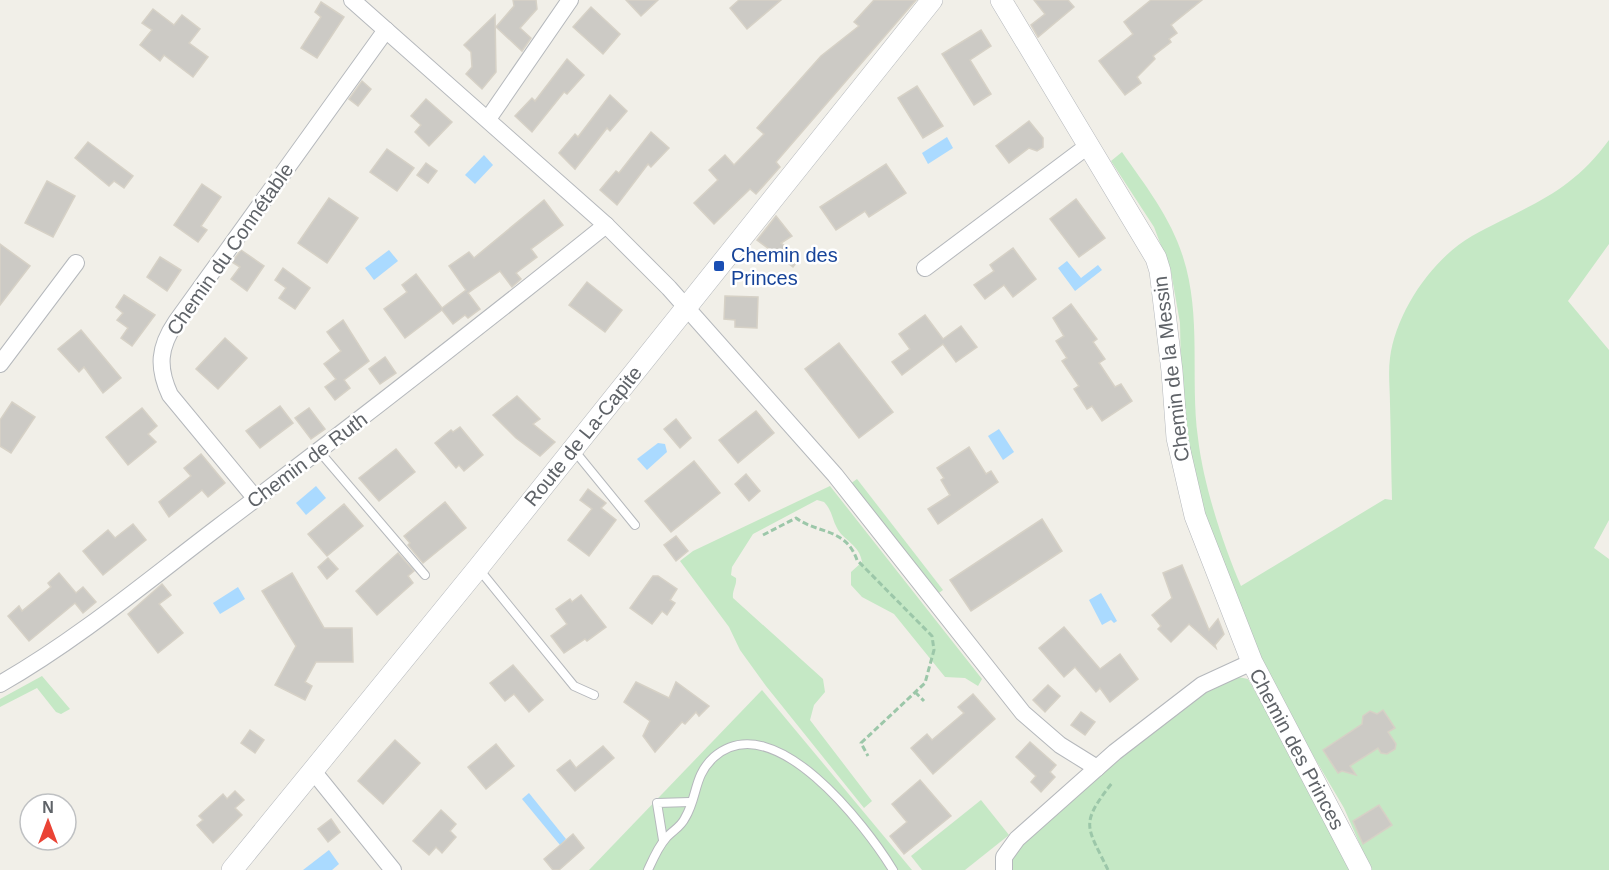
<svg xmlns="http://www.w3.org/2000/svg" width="1609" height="870" viewBox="0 0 1609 870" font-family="Arial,sans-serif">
  <rect width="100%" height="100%" fill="#f1efe8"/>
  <!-- green -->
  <g fill="#c5e8c5">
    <path d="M1609,140V244L1568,301L1609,350V520L1594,548L1609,559V870H1371L1344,808L1274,689L1198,501L1182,417L1180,323L1171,272L1154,227L1111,161L1122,152C1145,185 1171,218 1183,257C1202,316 1190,378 1198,438C1203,483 1223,545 1241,586L1385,499L1392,500C1391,468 1391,436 1390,404C1390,389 1388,373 1390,358C1396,312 1432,259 1472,236C1528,205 1569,195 1609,140Z"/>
    <polygon points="857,479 943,590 936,595 850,484"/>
    <path d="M830,486L982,679L978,686L965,678L945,677L894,614L862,597L851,585V572L862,562C860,545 843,540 837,528C832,519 832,510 824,502L817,500L753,534L732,567L731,575L736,578C737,585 732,590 733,598L823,679L825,692L814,705L810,720L872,801L864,808L766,686L740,650L729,627L680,561L693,551Z"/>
    <polygon points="42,676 70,709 61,714 56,712 37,688 0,707 0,699"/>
    <polygon points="1238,677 1248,679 1311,790 1350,870 1011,870 1012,853 1109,768 1197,696"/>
    <polygon points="762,690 912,870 589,870"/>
    <polygon points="981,800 1009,835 965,870 922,870 911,856"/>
  </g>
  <!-- water -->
  <g fill="#aadaff">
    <polygon points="947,137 953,148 928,164 922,153"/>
    <polygon points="484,155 493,165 475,184 465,175"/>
    <polygon points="389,250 398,261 374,280 365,268"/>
    <polygon points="1067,261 1081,278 1098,265 1102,270 1075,291 1058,268"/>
    <polygon points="999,429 1014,452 1003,460 988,436"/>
    <polygon points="658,443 665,444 667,452 647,470 637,459"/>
    <polygon points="316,486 326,498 306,515 296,503"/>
    <polygon points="238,587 245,599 220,614 213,603"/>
    <polygon points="1101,593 1117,621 1114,623 1111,620 1102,625 1089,600"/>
    <polygon points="529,793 566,839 560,845 522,799"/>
    <polygon points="329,850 339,864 332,870 303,870"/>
  </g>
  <!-- building -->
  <g fill="#cccac5" stroke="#d6d1c6" stroke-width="1.5">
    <polygon points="513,0 536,0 537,9 520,28 531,38 522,51 496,27 514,6"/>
    <polygon points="626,0 658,0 641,16"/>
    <polygon points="739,0 781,0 747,29 730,8"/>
    <polygon points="874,0 916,0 776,162 780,167 756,194 750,189 714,224 694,203 718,180 709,170 725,155 734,165 764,134 757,128 821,56 859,26 854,22"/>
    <polygon points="1034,0 1068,0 1074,7 1038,37 1031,25 1045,14"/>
    <polygon points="1151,0 1202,0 1171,25 1177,33 1169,39 1171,42 1153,56 1155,59 1137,77 1141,83 1125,95 1099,61 1133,34 1124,22"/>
    <polygon points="321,2 344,17 317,58 301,48 321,17 315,12"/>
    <polygon points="591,7 620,34 603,54 573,27"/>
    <polygon points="153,9 174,25 182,15 200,29 189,43 208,57 193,77 164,55 160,61 140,45 152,30 142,23"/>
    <polygon points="495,15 496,72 482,89 466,74 472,67 471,52 464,45"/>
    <polygon points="981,30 991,46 970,60 991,94 974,105 942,54"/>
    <polygon points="567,59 584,75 567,94 564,92 532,132 515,116 532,98 535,101"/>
    <polygon points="362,81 371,89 358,106 349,99"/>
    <polygon points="917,86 943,126 923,138 898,98"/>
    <polygon points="610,95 627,111 610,131 607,128 575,169 559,153 575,134 578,137"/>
    <polygon points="426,99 452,122 429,146 415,132 421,125 411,116"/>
    <polygon points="1029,121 1043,138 1043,147 1037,151 1029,148 1009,163 996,146"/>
    <polygon points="651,132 669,148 651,167 648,164 617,205 600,190 616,171 619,173"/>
    <polygon points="88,142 133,176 124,188 114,181 109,186 75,158"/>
    <polygon points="387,149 414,168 397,191 370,172"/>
    <polygon points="426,163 437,171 428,183 417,175"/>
    <polygon points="886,164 906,193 869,217 865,211 836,230 820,207"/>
    <polygon points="47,181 75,196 53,237 25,223"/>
    <polygon points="202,184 221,197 201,226 207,230 198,242 174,225"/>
    <polygon points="329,198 358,218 327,263 298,243"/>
    <polygon points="1076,199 1105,238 1079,257 1050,219"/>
    <polygon points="544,200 563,225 531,249 537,257 516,273 521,279 512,287 500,271 468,293 480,309 468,318 465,315 453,324 442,310 405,338 384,309 407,292 402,285 416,274 442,308 466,290 449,266 469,252 474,258"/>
    <polygon points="776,216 792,236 781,243 800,258 793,267 757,240"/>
    <polygon points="0,244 30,266 0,305"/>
    <polygon points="1013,248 1036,279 1013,297 1004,285 985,299 974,285 994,271 990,265"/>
    <polygon points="241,250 264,266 247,291 231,279 240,267 232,262"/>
    <polygon points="160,257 181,270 167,291 147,277"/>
    <polygon points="283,268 310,288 295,309 279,298 286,288 275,280"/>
    <polygon points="587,282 622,310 605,332 569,305"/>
    <polygon points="124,295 155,315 132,346 121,338 128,328 117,320 123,313 116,307"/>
    <polygon points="725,296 758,297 757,328 735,327 735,320 724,319"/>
    <polygon points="1071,304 1097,339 1093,342 1105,359 1099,363 1115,387 1121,384 1132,401 1102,421 1092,406 1087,409 1074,389 1079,386 1062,361 1067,358 1056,341 1064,336 1053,318"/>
    <polygon points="925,315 943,339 961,326 977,347 956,362 943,344 902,375 892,362 910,349 899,334"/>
    <polygon points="343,320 369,361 344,380 350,388 335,400 325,387 336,379 324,364 341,351 327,332"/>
    <polygon points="81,330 121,378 103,393 84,367 79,372 58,349"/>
    <polygon points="225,338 247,358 218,389 196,369"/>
    <polygon points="839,343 893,412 859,438 805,369"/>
    <polygon points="385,357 396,373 380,384 369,369"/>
    <polygon points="517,396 540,419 533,424 555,442 540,456 516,438 493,415"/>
    <polygon points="12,402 35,417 11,453 0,446 0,420"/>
    <polygon points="280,406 293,423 260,448 246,431"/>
    <polygon points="142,408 157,426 148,434 156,442 128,465 106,437"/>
    <polygon points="309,408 325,429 311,439 295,418"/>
    <polygon points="756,411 774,433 738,463 719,440"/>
    <polygon points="676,419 691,438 680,448 664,429"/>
    <polygon points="460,427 483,455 464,471 459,465 456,468 435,443 451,430 453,432"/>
    <polygon points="969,447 986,474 991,471 998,482 938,524 928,509 950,495 941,480 944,478 937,468"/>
    <polygon points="396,449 415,472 379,501 359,478"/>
    <polygon points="201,454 225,483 208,497 202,490 169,517 159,502 191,476 184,468"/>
    <polygon points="694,461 720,493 671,532 645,501"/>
    <polygon points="746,474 760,491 749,501 735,484"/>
    <polygon points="588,489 606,503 601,508 616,520 589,556 568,540 592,509 580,500"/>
    <polygon points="445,502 466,528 423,563 408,545 410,543 404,536"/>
    <polygon points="344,504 363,526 327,556 308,534"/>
    <polygon points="1042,519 1062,551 971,611 950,580"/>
    <polygon points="133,524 146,540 103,575 83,551 108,530 115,538"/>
    <polygon points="676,536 688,551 676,561 664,545"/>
    <polygon points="398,553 414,571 408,576 413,583 377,615 356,591"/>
    <polygon points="328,558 338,569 327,579 318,567"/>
    <polygon points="1182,565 1209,630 1218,619 1224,634 1215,645 1216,648 1189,624 1171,642 1158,629 1161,626 1152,615 1172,598 1163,573"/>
    <polygon points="59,573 76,593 83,587 96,602 83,613 75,603 29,641 8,616 19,606 22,611 51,587 48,583"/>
    <polygon points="292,573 324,628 352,628 353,662 316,662 305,682 312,686 305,700 275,685 296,646 262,591"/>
    <polygon points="653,576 658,576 677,589 670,600 675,603 667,615 662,611 652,624 630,608"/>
    <polygon points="162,584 171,595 159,604 183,633 158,653 128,614"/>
    <polygon points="581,595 606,627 587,641 585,639 564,653 551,636 567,624 556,609 570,599 572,602"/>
    <polygon points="1064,627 1100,669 1120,654 1138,679 1110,702 1100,688 1096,692 1075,667 1064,677 1039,648"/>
    <polygon points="513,665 543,700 529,712 514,694 505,701 490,683"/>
    <polygon points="636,682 669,698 676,682 709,706 699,716 696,712 685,724 682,722 655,752 643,736 650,721 624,702"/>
    <polygon points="1048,685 1060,696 1045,712 1033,700"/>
    <polygon points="973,694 995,719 933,774 911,748 927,734 932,740 964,713 958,707"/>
    <polygon points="1383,710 1395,728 1388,732 1396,744 1395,749 1387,754 1381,753 1378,748 1353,764 1350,766 1356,775 1342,771 1338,773 1323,750 1362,724 1363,716 1370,711 1377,714"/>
    <polygon points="1081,712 1095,722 1085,735 1071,725"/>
    <polygon points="250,730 264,740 255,753 241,743"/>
    <polygon points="395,740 420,763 383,804 358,781"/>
    <polygon points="1030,742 1056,765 1050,772 1055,777 1041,792 1031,782 1036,776 1016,757"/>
    <polygon points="496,744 514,766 486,789 468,767"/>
    <polygon points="603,746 614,758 575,791 557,770 570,760 576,768"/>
    <polygon points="920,780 951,816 904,854 890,836 907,822 892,804"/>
    <polygon points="235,791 244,800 235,808 242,815 213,843 197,825 203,820 199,816 223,794 227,799"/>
    <polygon points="1379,805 1392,825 1363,844 1353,821"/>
    <polygon points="441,810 456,824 450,831 456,837 442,853 436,847 429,855 413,841"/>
    <polygon points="331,819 340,832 328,842 318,829"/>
    <polygon points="573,834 584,848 559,870 553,870 544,859"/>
  </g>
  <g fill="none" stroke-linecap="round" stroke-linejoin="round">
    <!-- service casing -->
    <g stroke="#b5b8bc" stroke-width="10">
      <g id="service">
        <polyline points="573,449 635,525"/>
        <polyline points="319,451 425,575"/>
        <polyline points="478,568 574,686 594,695"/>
        <polyline points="663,840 657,803 690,802"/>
        <path d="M648,870C653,859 658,847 666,838C672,831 681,827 685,818C698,797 693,776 714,757C774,705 866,826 893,870"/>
      </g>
    </g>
    <!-- minor casing -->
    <g stroke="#b5b8bc" stroke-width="18">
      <g id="minor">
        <polyline points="352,0 606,225 669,288 835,475 1023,713 1060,745 1097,768"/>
        <polyline points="488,119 570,0"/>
        <polyline points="925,268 1089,145"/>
        <polyline points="0,364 76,263"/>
        <path d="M256,499L170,395C157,367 159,347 176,322L386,30"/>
        <path d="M0,684C77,640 146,582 217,528C348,429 478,328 606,225"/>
        <polyline points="313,771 393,870"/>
        <polyline points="1004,870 1004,857 1017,839 1115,752 1202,685 1252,662"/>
      </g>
    </g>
    <!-- tertiary casing -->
    <g stroke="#b5b8bc" stroke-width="22">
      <g id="tertiary">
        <polyline points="1001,0 1156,258 1160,271 1172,371 1177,438 1195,516 1252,662 1361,870"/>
        <polyline points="232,870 478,568 932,0"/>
      </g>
    </g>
    <!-- path -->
    <g stroke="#9cc7a9" stroke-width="3" stroke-dasharray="6 3" stroke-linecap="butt">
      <path d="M763,535L796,518C818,534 846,528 857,560L932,636L934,650L925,683L861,743L868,756"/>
      <polyline points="915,692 924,701"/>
      <path d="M1108,870C1087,826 1079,825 1112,783"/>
    </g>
    <!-- service -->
    <use href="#service" stroke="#fff" stroke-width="8"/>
    <!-- minor -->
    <use href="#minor" stroke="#fff" stroke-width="16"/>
    <!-- tertiary -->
    <use href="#tertiary" stroke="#fff" stroke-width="21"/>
  </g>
  <!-- markers -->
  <rect fill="#1a4fb4" stroke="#fff" stroke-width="2" x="713" y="260" width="12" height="12" rx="3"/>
  <g text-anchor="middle" stroke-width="5" stroke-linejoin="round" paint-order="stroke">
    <!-- street labels -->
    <g font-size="20" fill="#5f6368" stroke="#fff">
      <text transform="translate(230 249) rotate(-55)" y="7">Chemin du Connétable</text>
      <text transform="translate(1171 369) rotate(-97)" y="7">Chemin de la Messin</text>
      <text transform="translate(583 436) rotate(-51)" y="7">Route de La-Capite</text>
      <text transform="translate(307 460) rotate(-37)" y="7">Chemin de Ruth</text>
      <text transform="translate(1297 749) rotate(62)" y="7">Chemin des Princes</text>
    </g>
    <!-- transit labels -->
    <g font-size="20" fill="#164399" stroke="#fff" text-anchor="start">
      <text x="731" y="262">Chemin des<tspan x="731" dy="23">Princes</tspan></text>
    </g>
  </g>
  <!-- north arrow -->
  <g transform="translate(48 822)"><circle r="28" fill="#ffffff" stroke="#bfc1c3" stroke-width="1.5"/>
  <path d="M0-4.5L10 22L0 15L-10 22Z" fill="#ea4335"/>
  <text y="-9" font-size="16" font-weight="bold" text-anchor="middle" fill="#5f6368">N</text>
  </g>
</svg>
